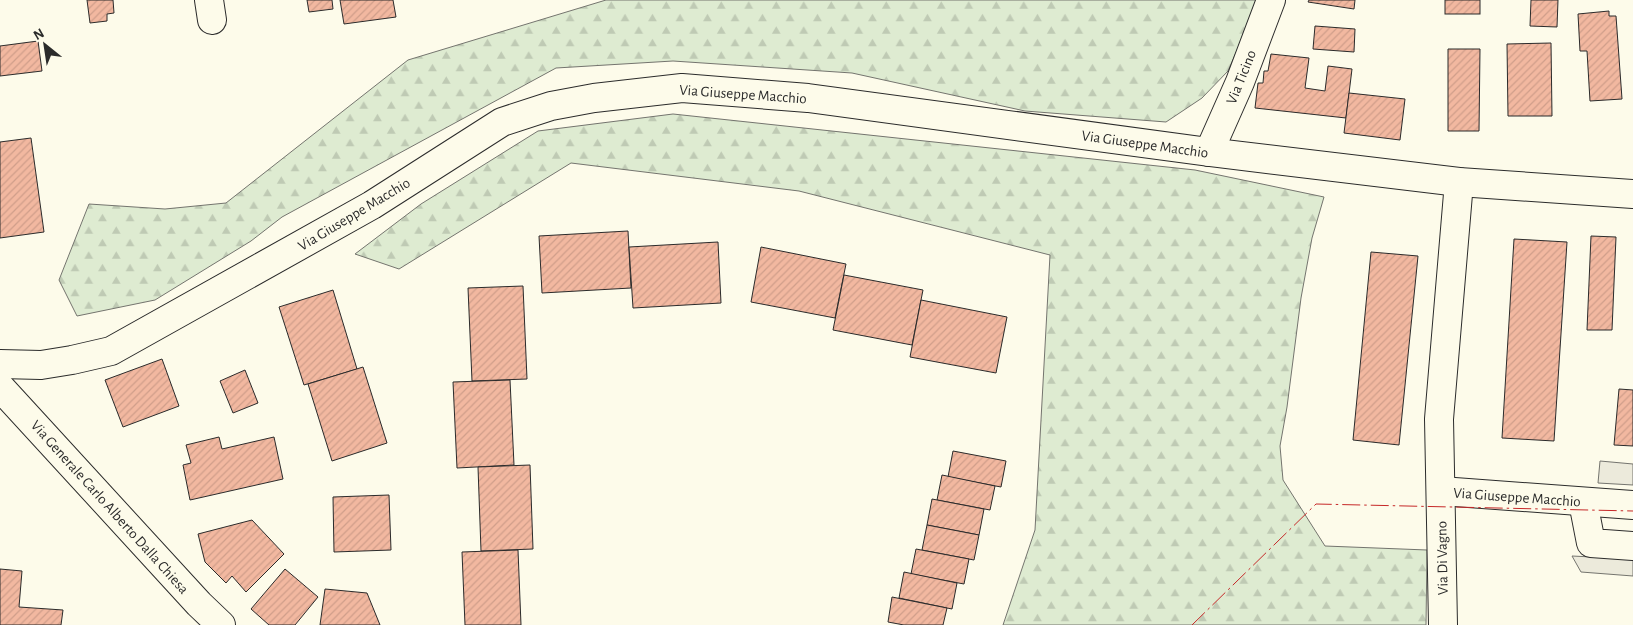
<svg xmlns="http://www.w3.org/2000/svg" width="1633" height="625" viewBox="0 0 1633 625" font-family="'Alegreya Sans',sans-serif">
  <defs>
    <pattern id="forest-firs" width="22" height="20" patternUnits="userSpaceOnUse" patternTransform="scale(1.25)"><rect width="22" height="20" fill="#deebd1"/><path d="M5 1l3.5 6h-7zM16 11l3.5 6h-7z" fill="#bfcab4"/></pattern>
    <pattern id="building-hatch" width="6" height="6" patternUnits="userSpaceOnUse" patternTransform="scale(1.25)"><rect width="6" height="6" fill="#f2b8a0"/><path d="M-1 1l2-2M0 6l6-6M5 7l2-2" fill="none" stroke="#d09e8a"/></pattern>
  </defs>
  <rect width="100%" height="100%" fill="#fdfbea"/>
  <!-- forest -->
  <g fill="url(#forest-firs)" stroke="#74746e">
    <polygon points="606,0 1259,0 1228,71 1202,98 1166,122 1025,111 852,73 673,61 556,68 282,217 251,241 155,300 77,316 59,280 89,204 165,209 226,203 408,60"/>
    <polygon points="673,114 1195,170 1324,197 1312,238 1301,298 1287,407 1280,446 1283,480 1325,546 1427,550 1426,625 1003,625 1035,530 1050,255 799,191 571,163 399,269 355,254 421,204 538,131"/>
  </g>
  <!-- parking -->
  <g fill="#eceadb" stroke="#74746e">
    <polygon points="1600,461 1633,464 1633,485 1598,483"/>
    <polygon points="1572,556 1633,559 1633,576 1581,572"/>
  </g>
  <!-- building -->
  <g fill="url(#building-hatch)" stroke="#2b2b2b">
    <polygon points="87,0 113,0 114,13 107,14 107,21 90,23"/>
    <polygon points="307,0 332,0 333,9 309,12"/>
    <polygon points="340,0 393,0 396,17 344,24"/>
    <polygon points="1309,0 1355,0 1354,9 1308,2"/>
    <rect x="1445" y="0" width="35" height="14"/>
    <polygon points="1531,0 1558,0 1557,27 1530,26"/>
    <polygon points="1609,11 1609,16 1616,16 1622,99 1590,101 1587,51 1580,51 1578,14"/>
    <polygon points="1315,26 1355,29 1354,52 1313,49"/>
    <polygon points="38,41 42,71 0,76 0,46"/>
    <polygon points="1551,43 1552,116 1508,116 1507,44"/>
    <polygon points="1448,49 1480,49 1479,131 1448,131"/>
    <polygon points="1271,54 1309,58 1305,88 1325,91 1328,66 1352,69 1346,118 1255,108 1258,83 1263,83 1264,71 1268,71"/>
    <polygon points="1349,93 1405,99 1400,140 1344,133"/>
    <polygon points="31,138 44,232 0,238 0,142"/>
    <polygon points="628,231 631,288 542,293 539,236"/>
    <polygon points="1591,236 1616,237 1612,330 1587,330"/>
    <polygon points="1514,239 1567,242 1554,441 1502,438"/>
    <polygon points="718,242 721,303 633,308 629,247"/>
    <polygon points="761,247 846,264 835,318 751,302"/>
    <polygon points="1371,252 1418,256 1399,445 1353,440"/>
    <polygon points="844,275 923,290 912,345 833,330"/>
    <polygon points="523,286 527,379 472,381 468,288"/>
    <polygon points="333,290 357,369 304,385 279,307"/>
    <polygon points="921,300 1007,317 996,373 910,357"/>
    <polygon points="162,359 179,406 123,427 105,380"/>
    <polygon points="363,367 387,443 332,461 308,384"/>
    <polygon points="245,370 258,403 233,413 220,381"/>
    <polygon points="510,380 514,465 457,468 453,382"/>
    <polygon points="1619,389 1633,390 1633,446 1614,445"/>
    <polygon points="219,437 222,449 274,437 283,479 190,500 183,465 191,463 186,445"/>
    <polygon points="953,451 1006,461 1001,487 948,477"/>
    <polygon points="530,465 533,549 481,551 478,467"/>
    <polygon points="942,475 995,486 990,510 937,500"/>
    <polygon points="389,495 391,550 334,552 333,497"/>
    <polygon points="932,499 984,509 979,535 927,525"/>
    <polygon points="252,520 284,554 246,592 232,576 226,583 205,562 198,534"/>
    <polygon points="927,525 979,535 974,560 922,550"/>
    <polygon points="916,549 969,559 964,584 911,574"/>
    <polygon points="518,550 521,625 465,625 462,552"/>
    <polygon points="0,569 22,571 19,607 63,610 61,625 0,625"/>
    <polygon points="285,569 318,597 295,625 269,625 251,609"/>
    <polygon points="904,572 957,583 952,609 899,598"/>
    <polygon points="325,589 367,593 380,625 320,625"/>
    <polygon points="892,597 947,608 943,625 904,625 888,622"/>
  </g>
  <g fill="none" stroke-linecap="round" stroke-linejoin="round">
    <!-- minor casing -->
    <g stroke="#2b2b2b" stroke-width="30">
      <g id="minor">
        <polyline points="209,0 212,20"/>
        <polyline points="1209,152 1240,82 1271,0"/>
        <polyline points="0,364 41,365 72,360 111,351 372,205 502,122 551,106 594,98 682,88 808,98 1209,152 1459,182 1633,194"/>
        <polyline points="0,387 199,604 221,625"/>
        <polyline points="1441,491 1633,505"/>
        <polyline points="1583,502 1591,543 1633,546"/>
        <polyline points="1443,625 1439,419 1459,182"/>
      </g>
    </g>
    <!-- minor -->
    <use href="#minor" stroke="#fdfbea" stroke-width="28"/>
    <!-- power -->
    <polyline stroke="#c62828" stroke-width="1" stroke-dasharray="18 4 2.5 4" stroke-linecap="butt" points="1192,625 1316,504 1633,511"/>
  </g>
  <g text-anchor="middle" stroke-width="4" stroke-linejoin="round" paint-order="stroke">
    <!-- street labels -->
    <g font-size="15" fill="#2b2b2b" stroke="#fdfbea">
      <text transform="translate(1241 77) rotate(-68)" y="5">Via Ticino</text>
      <text transform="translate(743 94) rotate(4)" y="5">Via Giuseppe Macchio</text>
      <text transform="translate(1145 144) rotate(8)" y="5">Via Giuseppe Macchio</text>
      <text transform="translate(354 214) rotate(-31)" y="5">Via Giuseppe Macchio</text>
      <text transform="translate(1517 497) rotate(4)" y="5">Via Giuseppe Macchio</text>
      <text transform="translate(110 507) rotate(48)" y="5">Via Generale Carlo Alberto Dalla Chiesa</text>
      <text transform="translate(1442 558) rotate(-91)" y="5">Via Di Vagno</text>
    </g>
  </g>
  <!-- north arrow -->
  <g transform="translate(45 45) rotate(330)" stroke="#fdfbea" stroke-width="4" paint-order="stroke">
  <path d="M0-4L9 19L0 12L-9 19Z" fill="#2b2b2b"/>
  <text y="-8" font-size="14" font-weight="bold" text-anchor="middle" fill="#2b2b2b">N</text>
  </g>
</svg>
